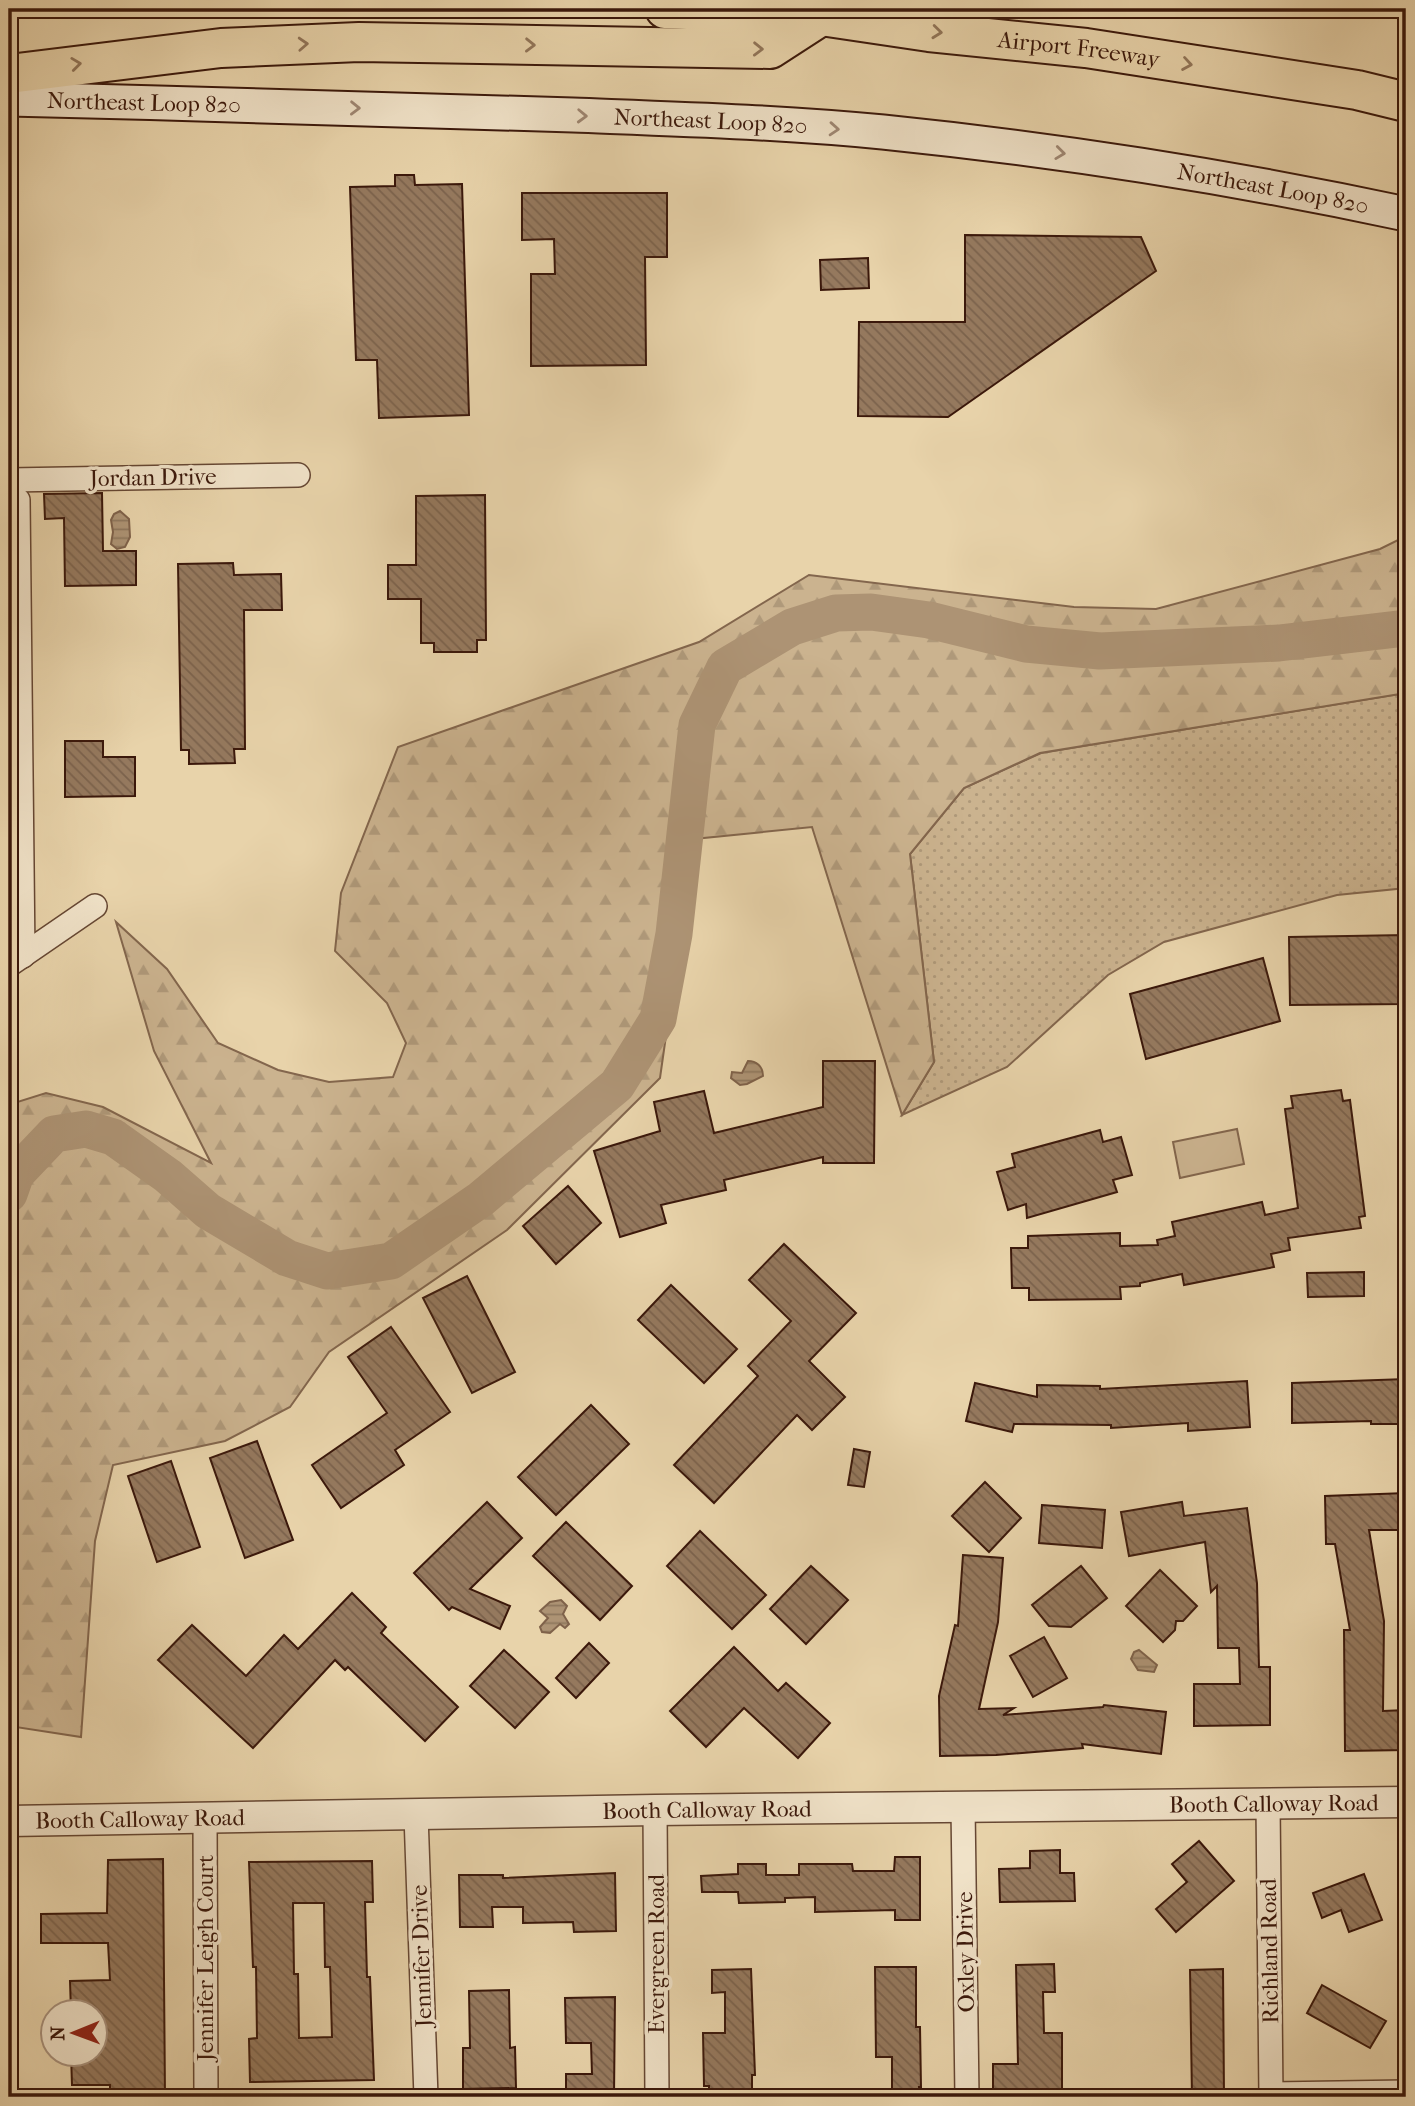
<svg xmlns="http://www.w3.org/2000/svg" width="1415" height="2106" viewBox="0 0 1415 2106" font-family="'IM FELL French Canon',serif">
  <defs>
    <pattern id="grass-dots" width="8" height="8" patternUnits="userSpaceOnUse" patternTransform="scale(1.75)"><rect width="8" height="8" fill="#cbb38f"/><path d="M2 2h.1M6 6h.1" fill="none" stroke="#af997a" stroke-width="1.8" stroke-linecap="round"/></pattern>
    <pattern id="forest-firs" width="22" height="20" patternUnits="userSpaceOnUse" patternTransform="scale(1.75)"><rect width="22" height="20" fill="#cbb38f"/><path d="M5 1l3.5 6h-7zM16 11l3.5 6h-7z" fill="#af997a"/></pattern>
    <pattern id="water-rules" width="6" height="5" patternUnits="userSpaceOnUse" patternTransform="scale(1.75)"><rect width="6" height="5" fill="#ad9374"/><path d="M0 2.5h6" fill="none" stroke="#8e775d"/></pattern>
    <pattern id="building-back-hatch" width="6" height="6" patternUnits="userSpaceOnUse" patternTransform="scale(1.75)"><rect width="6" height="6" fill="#95795e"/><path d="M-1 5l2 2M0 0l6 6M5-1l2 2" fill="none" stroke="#7b624c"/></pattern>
  </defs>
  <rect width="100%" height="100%" fill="#e8d3aa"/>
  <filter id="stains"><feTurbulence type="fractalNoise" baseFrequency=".00286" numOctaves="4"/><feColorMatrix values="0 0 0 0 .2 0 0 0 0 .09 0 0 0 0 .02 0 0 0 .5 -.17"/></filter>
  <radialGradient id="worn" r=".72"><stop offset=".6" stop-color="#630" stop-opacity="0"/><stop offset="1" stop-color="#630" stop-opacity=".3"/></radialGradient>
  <!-- grass -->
  <polygon fill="url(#grass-dots)" stroke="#83664d" stroke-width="2" points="1406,693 1406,888 1337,895 1164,942 1108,975 1007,1067 902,1115 934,1062 910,854 964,788 1041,753"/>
  <!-- forest -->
  <polygon fill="url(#forest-firs)" stroke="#83664d" stroke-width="2" points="1406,536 1406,693 1040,753 964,788 910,854 934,1062 902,1115 812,827 694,839 660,1078 507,1230 329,1352 290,1407 225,1441 113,1465 95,1541 81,1737 9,1726 9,1110 14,1103 46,1093 103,1107 211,1163 154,1051 116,922 167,969 218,1043 278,1070 329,1082 393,1077 406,1043 387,1003 335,951 341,893 398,747 699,642 809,575 1074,607 1156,609 1380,549"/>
  <!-- pitch -->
  <polygon fill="#cbb38f" stroke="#83664d" stroke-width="2" points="1237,1129 1244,1164 1180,1178 1173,1142"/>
  <!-- water -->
  <g fill="url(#water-rules)" stroke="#7f624a" stroke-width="2">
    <polygon points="120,511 129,519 130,537 125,547 117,549 111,544 113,532 111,520 114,514"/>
    <path d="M748,1061C756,1061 763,1066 763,1076L747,1084L740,1085L731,1078L732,1072L742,1073Z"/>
    <polygon points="561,1600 567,1606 563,1614 569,1624 565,1628 560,1624 550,1633 542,1632 540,1627 548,1618 540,1611 550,1602"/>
    <polygon points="1139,1650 1157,1665 1154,1672 1138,1670 1131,1659 1134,1652"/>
  </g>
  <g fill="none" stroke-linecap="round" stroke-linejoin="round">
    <!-- river -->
    <polyline stroke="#ad9374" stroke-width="37" points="9,1194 16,1174 54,1134 86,1129 113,1137 168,1176 208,1211 287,1258 327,1271 391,1261 481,1199 617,1085 658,1019 674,934 697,725 725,667 792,627 836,613 871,612 929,620 1026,644 1100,651 1279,643 1406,628"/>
  </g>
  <!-- building -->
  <g fill="url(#building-back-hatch)" stroke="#3b180b" stroke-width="2" fill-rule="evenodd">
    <polygon points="395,175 414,175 415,185 462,184 469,415 379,418 377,360 356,360 350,187 395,186"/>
    <polygon points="522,193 667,193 667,257 645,257 646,365 531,366 531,274 555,274 554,239 522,240"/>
    <polygon points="965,235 1141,237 1156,271 948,417 858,416 859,322 965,322"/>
    <polygon points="868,258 869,288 821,290 820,260"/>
    <polygon points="102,493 103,551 136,551 136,585 65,586 64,518 45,519 44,494"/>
    <polygon points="485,495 486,640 477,640 477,652 434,652 434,643 421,643 421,599 388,599 388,565 416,565 416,496"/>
    <polygon points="233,563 234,575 281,574 282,610 244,610 245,749 234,749 235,763 189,764 189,750 181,750 178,564"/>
    <polygon points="65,741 103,741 103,757 135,757 135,796 65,797"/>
    <polygon points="1406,935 1406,1004 1290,1005 1289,937"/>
    <polygon points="1263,958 1280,1021 1146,1059 1130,994"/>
    <polygon points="823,1061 875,1061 874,1163 823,1163 823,1157 724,1180 726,1190 661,1205 666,1223 620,1237 594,1151 660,1131 654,1102 704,1091 714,1133 823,1107"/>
    <polygon points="1341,1090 1343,1101 1350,1100 1365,1216 1359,1217 1361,1228 1288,1238 1290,1250 1271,1254 1274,1267 1184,1285 1182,1274 1140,1283 1140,1286 1120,1287 1121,1299 1029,1300 1029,1288 1012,1288 1011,1248 1028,1248 1028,1236 1120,1233 1120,1246 1158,1245 1157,1240 1175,1236 1172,1222 1262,1202 1265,1215 1298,1208 1285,1109 1293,1108 1291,1096"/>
    <polygon points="1100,1130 1103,1142 1121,1137 1132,1175 1113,1180 1117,1192 1027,1218 1026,1204 1008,1210 997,1172 1015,1167 1012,1154"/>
    <polygon points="568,1186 601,1223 556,1264 523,1226"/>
    <polygon points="784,1244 856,1313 809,1361 845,1397 812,1430 797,1415 714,1503 674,1465 758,1376 748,1366 791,1321 749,1280"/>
    <polygon points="1364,1272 1364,1296 1308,1297 1307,1273"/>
    <polygon points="467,1276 515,1372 472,1393 423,1298"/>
    <polygon points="671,1285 737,1349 704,1383 638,1320"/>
    <polygon points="391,1327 450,1412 395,1450 404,1465 341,1508 312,1465 387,1413 348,1357"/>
    <polygon points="1406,1379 1406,1424 1371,1424 1371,1421 1292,1423 1292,1383"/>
    <polygon points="1247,1381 1250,1427 1188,1431 1188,1423 1111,1428 1111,1425 1014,1424 1012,1432 966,1421 975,1383 1037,1397 1037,1385 1100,1386 1100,1389"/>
    <polygon points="591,1405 629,1444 556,1515 518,1477"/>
    <polygon points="257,1441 293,1540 245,1558 210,1458"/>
    <polygon points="854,1449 870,1452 864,1487 848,1485"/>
    <polygon points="171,1461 200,1547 157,1562 128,1476"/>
    <polygon points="985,1482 1021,1518 989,1552 952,1516"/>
    <polygon points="1406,1493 1406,1530 1369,1530 1384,1621 1383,1711 1406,1710 1406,1750 1345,1751 1344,1630 1350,1630 1335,1544 1326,1544 1325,1496"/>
    <polygon points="487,1502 522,1538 470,1589 510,1606 500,1629 452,1607 449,1610 414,1573"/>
    <polygon points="1182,1502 1184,1516 1247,1508 1257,1583 1259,1667 1270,1667 1270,1725 1194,1726 1194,1684 1240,1684 1239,1648 1218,1648 1217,1586 1211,1592 1205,1542 1129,1556 1121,1512"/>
    <polygon points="1042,1505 1105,1510 1102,1548 1039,1543"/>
    <polygon points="566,1522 632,1586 600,1620 533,1556"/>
    <polygon points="700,1531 766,1595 732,1629 667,1566"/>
    <polygon points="963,1555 1003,1558 998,1622 979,1709 1014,1708 1003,1715 1103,1707 1104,1705 1166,1712 1161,1754 1082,1744 1083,1748 996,1755 940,1756 939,1696 955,1625 958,1626"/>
    <polygon points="811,1566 848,1600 806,1644 770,1609"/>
    <polygon points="1081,1566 1107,1598 1071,1627 1049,1626 1032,1605"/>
    <polygon points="1160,1570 1197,1606 1183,1621 1176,1621 1175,1630 1163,1642 1126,1606"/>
    <polygon points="352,1593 386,1627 381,1633 458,1707 425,1741 348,1667 345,1670 335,1660 253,1748 158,1660 192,1625 246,1676 284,1635 298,1649"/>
    <polygon points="1044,1637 1067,1678 1033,1697 1010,1656"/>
    <polygon points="589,1643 609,1663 576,1698 556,1678"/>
    <polygon points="734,1647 778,1691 786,1683 830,1723 798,1758 744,1708 706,1747 670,1711"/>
    <polygon points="504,1650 549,1692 515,1728 470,1686"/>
    <polygon points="1199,1841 1234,1881 1176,1932 1156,1909 1187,1882 1172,1864"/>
    <polygon points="1060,1850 1060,1873 1074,1873 1075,1901 1000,1902 999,1869 1030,1868 1030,1851"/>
    <polygon points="895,1857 920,1857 920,1920 895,1920 895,1910 815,1912 815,1897 785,1898 785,1902 739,1903 738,1892 702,1892 701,1876 738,1874 738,1864 766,1864 766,1875 799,1875 799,1864 852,1864 853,1871 894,1871"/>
    <polygon points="163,1859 165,2097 110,2097 110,2085 72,2085 71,2054 94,2054 94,2012 71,2012 70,1981 110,1980 108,1943 41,1943 41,1914 107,1913 108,1860"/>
    <path d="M372,1861L373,1902H365L367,1977H370L374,2080L250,2082L249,2039L257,2038L256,1967H253L249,1862ZM293,1903H324L325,1967H330L332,2037L299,2038L298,1974H294Z"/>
    <polygon points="615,1873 616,1931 574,1932 573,1922 523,1923 523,1907 492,1907 493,1927 460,1927 459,1875 503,1875 503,1878"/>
    <polygon points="1364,1874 1382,1920 1349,1932 1341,1910 1322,1918 1313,1893"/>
    <polygon points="1054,1964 1055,1992 1043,1992 1044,2033 1062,2033 1062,2090 1045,2091 1045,2097 993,2097 993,2064 1018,2064 1016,1965"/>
    <polygon points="875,1967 916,1967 916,2027 920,2027 921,2087 919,2087 920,2097 892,2097 892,2057 876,2057"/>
    <polygon points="751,1969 755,2075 752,2075 752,2097 709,2097 709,2086 704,2086 703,2033 725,2033 725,1992 712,1993 712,1970"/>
    <polygon points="1223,1969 1224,2097 1192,2097 1190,1970"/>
    <polygon points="1322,1985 1386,2021 1370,2048 1307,2013"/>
    <polygon points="509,1990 510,2048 515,2047 516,2088 463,2089 463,2048 470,2048 469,1991"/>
    <polygon points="615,1997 614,2097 566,2097 566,2074 592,2074 591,2043 566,2043 565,1998"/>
  </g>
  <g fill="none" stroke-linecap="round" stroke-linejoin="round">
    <!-- minor casing -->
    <g stroke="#664733" stroke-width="26">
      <g id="minor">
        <polyline points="9,480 298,475"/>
        <polyline points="18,500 23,956"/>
        <polyline points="9,965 95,906"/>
        <polyline points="1268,1804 1271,2097"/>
        <polyline points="963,1807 967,2097"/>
        <polyline points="655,1810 657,2097"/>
        <polyline points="416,1815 426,2097"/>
        <polyline points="205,1818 206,2097"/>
        <polyline points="1271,2094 1406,2092"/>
      </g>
    </g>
    <!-- tertiary casing -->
    <g stroke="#664733" stroke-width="33">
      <g id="tertiary">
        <path id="s1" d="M9,1821L655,1810L1406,1802"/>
      </g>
    </g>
    <!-- secondary casing -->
    <g stroke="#3b180b" stroke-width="37">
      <g id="secondary">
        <path id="s2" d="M9,99C197,104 385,108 573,115C677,119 780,122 883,132C1059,150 1233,177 1406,214"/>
      </g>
    </g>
    <!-- motorway casing -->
    <g stroke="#3b180b" stroke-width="42">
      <g id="motorway">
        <path id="s3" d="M665,9L821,16L929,32L1086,48L1357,90L1406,102"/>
        <polyline points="9,74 221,48 359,42 770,49 821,16"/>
      </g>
    </g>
    <!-- minor -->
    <use href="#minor" stroke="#f0e2c8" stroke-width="23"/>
    <!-- tertiary -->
    <use href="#tertiary" stroke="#f0e2c8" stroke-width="30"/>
    <!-- secondary -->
    <use href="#secondary" stroke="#f0e2c8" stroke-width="33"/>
    <!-- motorway -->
    <use href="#motorway" stroke="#e8d3aa" stroke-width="38"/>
  </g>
  <!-- one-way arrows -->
  <defs><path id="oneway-chevron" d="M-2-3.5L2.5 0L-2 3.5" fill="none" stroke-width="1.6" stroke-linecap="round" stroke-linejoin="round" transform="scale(1.75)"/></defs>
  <g stroke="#92765a">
    <use href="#oneway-chevron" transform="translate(937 32) rotate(6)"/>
    <use href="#oneway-chevron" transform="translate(303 44) rotate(-3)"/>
    <use href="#oneway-chevron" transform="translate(530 45) rotate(1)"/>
    <use href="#oneway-chevron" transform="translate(758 49) rotate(1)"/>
    <use href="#oneway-chevron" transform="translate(76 64) rotate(-7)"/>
    <use href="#oneway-chevron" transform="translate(1187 64) rotate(9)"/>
  </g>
  <g stroke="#9f8773">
    <use href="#oneway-chevron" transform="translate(355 108) rotate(1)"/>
    <use href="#oneway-chevron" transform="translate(582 116) rotate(2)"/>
    <use href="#oneway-chevron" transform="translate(834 129) rotate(4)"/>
    <use href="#oneway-chevron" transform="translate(1060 153) rotate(7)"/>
  </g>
  <g text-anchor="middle" stroke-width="7" stroke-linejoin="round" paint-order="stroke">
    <!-- street labels -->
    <g font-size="23" fill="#3b180b" stroke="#f0e2c8">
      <text dy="8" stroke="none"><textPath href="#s3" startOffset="416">Airport Freeway</textPath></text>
      <text dy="8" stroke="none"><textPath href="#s2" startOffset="135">Northeast Loop 820</textPath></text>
      <text dy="8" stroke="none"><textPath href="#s2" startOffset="702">Northeast Loop 820</textPath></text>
      <text dy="8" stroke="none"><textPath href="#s2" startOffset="1269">Northeast Loop 820</textPath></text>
      <text transform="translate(153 477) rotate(-1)" y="8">Jordan Drive</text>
      <text dy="8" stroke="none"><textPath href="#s1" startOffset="1265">Booth Calloway Road</textPath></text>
      <text dy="8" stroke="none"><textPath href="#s1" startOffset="698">Booth Calloway Road</textPath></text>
      <text dy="8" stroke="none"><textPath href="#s1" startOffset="131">Booth Calloway Road</textPath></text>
      <text transform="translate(1269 1951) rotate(-91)" y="8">Richland Road</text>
      <text transform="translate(965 1952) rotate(-91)" y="8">Oxley Drive</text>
      <text transform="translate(656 1954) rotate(-90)" y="8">Evergreen Road</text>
      <text transform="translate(421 1956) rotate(-92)" y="8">Jennifer Drive</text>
      <text transform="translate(205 1958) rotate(-90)" y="8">Jennifer Leigh Court</text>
    </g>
  </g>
  <!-- margin -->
  <rect width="1415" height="2106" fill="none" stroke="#e8d3aa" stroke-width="35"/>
  <rect x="10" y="10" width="1394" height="2085" fill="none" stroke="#3b180b" stroke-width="3.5"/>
  <rect x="18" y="18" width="1380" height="2071" fill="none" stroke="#3b180b" stroke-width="2"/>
  <!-- north arrow -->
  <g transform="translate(74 2033) rotate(269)"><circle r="33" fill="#f0e2c8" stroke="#a8917c" stroke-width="2"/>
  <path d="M0-5L12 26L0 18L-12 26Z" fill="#8f2418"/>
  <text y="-10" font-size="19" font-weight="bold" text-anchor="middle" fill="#3b180b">N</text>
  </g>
  <rect width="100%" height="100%" filter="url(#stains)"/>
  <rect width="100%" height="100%" fill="url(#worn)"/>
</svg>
